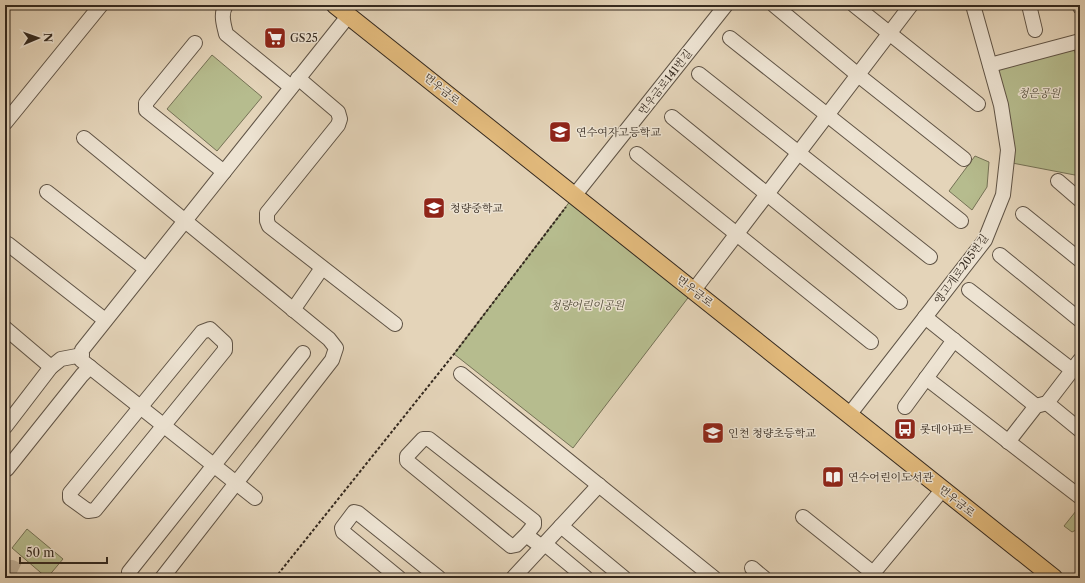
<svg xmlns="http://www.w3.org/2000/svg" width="1085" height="583" viewBox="0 0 1085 583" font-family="'Libre Caslon Text','Noto Serif KR',serif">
  <rect width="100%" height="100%" fill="#e4d4b9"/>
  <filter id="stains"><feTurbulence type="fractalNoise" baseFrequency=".005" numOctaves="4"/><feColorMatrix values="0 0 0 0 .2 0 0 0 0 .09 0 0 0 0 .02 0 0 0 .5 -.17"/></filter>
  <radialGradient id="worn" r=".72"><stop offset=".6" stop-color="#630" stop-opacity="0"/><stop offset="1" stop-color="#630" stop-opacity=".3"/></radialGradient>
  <!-- green -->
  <g fill="#b6bc8e" stroke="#757256">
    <polygon points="1072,43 1080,68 1080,176 1007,162 990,65"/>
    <polygon points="212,55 262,97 217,151 167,109"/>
    <polygon points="975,156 989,162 987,187 972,210 949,191"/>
    <polygon points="574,196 694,290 573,448 454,354"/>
    <polygon points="1080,506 1080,528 1072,532 1064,526"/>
    <polygon points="27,529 63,559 47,578 12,548"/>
  </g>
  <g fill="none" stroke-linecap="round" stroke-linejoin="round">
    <!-- minor-tunnel -->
    <polyline stroke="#c1b29a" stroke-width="14" stroke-dasharray="14 7" stroke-linecap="butt" points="5,567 12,567 24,573"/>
    <!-- minor casing -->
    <g stroke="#605446" stroke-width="16">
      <g id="minor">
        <path d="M226,5C220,14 224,25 226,34L291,87"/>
        <polyline points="774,5 858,75 964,159"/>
        <polyline points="854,5 978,104"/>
        <polyline points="1029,5 1035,30"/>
        <polyline points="1080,5 1080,7"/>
        <polyline points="730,38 961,221"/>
        <polyline points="195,43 146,103 146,110 224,172"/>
        <polyline points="990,65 1080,41"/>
        <polyline points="699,74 930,257"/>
        <polyline points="298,78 338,112 340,119 338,125 267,213 267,221 269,226 395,324"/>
        <polyline points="672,117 900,302"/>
        <polyline points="5,123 101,5"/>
        <polyline points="84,138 329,339 336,348 332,360 162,578"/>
        <polyline points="637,154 871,342"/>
        <polyline points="1058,181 1080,200"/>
        <polyline points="47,192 146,269"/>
        <polyline points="574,196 726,5"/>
        <polyline points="1023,214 1080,260"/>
        <polyline points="8,244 105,320"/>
        <polyline points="1000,255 1080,320"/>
        <polyline points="694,290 911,5"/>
        <polyline points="969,290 1072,370"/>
        <polyline points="293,310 322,268"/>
        <polyline points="925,317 1036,406"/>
        <polyline points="5,328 51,367"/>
        <polygon points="210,329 225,343 225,350 95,510 88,511 70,498 70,493 202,332"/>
        <polyline points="461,374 714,578"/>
        <polyline points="926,378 1080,497"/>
        <polyline points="1047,403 1080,430"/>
        <polyline points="905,407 954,340"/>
        <polyline points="849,415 985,240 1003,195 1008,150 1001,105 973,5"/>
        <polyline points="5,427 51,367 61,359 82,355"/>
        <polyline points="1008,442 1036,406 1047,403 1080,360"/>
        <polyline points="5,470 7,469 82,375 90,367"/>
        <polyline points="255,498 81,360 82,350 349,15"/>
        <polyline points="803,517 873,573"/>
        <polyline points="561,526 624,578"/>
        <polyline points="526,535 516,545 511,546 407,461 407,456 423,439 429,439 534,521 534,525 526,535 542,547"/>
        <polyline points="545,544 586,578"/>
        <polyline points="752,568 764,578"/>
        <polyline points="131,578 129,572 303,353"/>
        <polyline points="399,578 343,532 342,528 354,512 358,513 439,578"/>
        <polyline points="513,578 599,485"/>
        <polyline points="869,578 943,489"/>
      </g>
    </g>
    <!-- major casing -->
    <g stroke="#34291f" stroke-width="19">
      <polyline id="major" points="335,5 1054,578"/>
    </g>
    <!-- path -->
    <polyline stroke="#34291f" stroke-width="2" stroke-dasharray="3 2" stroke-linecap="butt" points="275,578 454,354 566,207"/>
    <!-- minor -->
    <use href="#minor" stroke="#ede3d2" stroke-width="14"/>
    <!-- major -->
    <use href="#major" stroke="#e2ba7c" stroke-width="17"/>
  </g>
  <!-- icons -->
  <defs>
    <g id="supermarket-square" transform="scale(1.15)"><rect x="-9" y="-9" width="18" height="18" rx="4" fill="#8f2418" stroke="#ede3d2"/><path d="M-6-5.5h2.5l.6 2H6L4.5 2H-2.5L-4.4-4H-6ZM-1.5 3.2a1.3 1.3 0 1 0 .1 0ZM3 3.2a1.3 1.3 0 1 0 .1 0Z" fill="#fff"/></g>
    <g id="school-square" transform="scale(1.15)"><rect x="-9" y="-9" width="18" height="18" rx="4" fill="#8f2418" stroke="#ede3d2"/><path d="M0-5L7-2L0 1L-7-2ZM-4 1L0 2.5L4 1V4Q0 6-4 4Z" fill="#fff"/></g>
    <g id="bus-square" transform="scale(1.15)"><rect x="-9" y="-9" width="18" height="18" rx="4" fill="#8f2418" stroke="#ede3d2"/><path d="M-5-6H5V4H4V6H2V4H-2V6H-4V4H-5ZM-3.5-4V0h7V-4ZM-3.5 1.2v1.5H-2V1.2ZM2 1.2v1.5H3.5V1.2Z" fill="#fff"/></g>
    <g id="library-square" transform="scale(1.15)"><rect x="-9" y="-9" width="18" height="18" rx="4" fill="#8f2418" stroke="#ede3d2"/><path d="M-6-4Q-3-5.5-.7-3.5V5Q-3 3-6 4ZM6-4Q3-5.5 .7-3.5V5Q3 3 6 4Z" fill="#fff"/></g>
  </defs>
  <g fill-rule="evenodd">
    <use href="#supermarket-square" x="275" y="38"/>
    <use href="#school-square" x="560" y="132"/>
    <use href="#school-square" x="434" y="208"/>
    <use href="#bus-square" x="905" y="429"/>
    <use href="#school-square" x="713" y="433"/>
    <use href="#library-square" x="833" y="477"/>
  </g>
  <g text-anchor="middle" stroke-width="3" stroke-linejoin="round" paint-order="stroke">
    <!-- poi labels -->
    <g font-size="11" fill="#34291f" stroke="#ede3d2" text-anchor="start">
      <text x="290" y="42">GS25</text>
      <text x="576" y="136">연수여자고등학교</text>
      <text x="450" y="212">청량중학교</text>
      <text x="920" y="433">롯데아파트</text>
      <text x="728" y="437">인천 청량초등학교</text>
      <text x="848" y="481">연수어린이도서관</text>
    </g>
    <!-- street labels -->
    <g font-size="11" fill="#34291f" stroke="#ede3d2">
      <text transform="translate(665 82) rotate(-52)" y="4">먼우금로141번길</text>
      <text transform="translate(442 89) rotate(39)" y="4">먼우금로</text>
      <text transform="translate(961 269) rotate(-54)" y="4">앵고개로205번길</text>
      <text transform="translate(695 291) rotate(38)" y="4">먼우금로</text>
      <text transform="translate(957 501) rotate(39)" y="4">먼우금로</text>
    </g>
    <!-- park labels -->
    <g font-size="11" font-style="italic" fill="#544e3b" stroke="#ede3d2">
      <text x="1039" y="97">청은공원</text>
      <text x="587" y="309">청량어린이공원</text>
    </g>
  </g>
  <!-- margin -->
  <rect width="1085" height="583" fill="none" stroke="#e4d4b9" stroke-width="20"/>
  <rect x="6" y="6" width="1073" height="571" fill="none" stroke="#34291f" stroke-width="2"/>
  <rect x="10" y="10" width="1065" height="563" fill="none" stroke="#34291f"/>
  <!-- north arrow -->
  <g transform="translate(38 38) rotate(88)" stroke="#ede3d2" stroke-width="3" paint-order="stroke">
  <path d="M0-3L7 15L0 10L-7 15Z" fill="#34291f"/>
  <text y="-6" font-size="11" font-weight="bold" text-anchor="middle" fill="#34291f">N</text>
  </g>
  <!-- scale -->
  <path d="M20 557v6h87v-6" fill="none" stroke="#34291f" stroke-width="2"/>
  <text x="26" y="557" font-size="12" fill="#34291f" stroke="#ede3d2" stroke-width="3" paint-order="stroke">50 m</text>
  <rect width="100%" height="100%" filter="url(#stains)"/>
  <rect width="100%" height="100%" fill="url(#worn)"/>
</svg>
